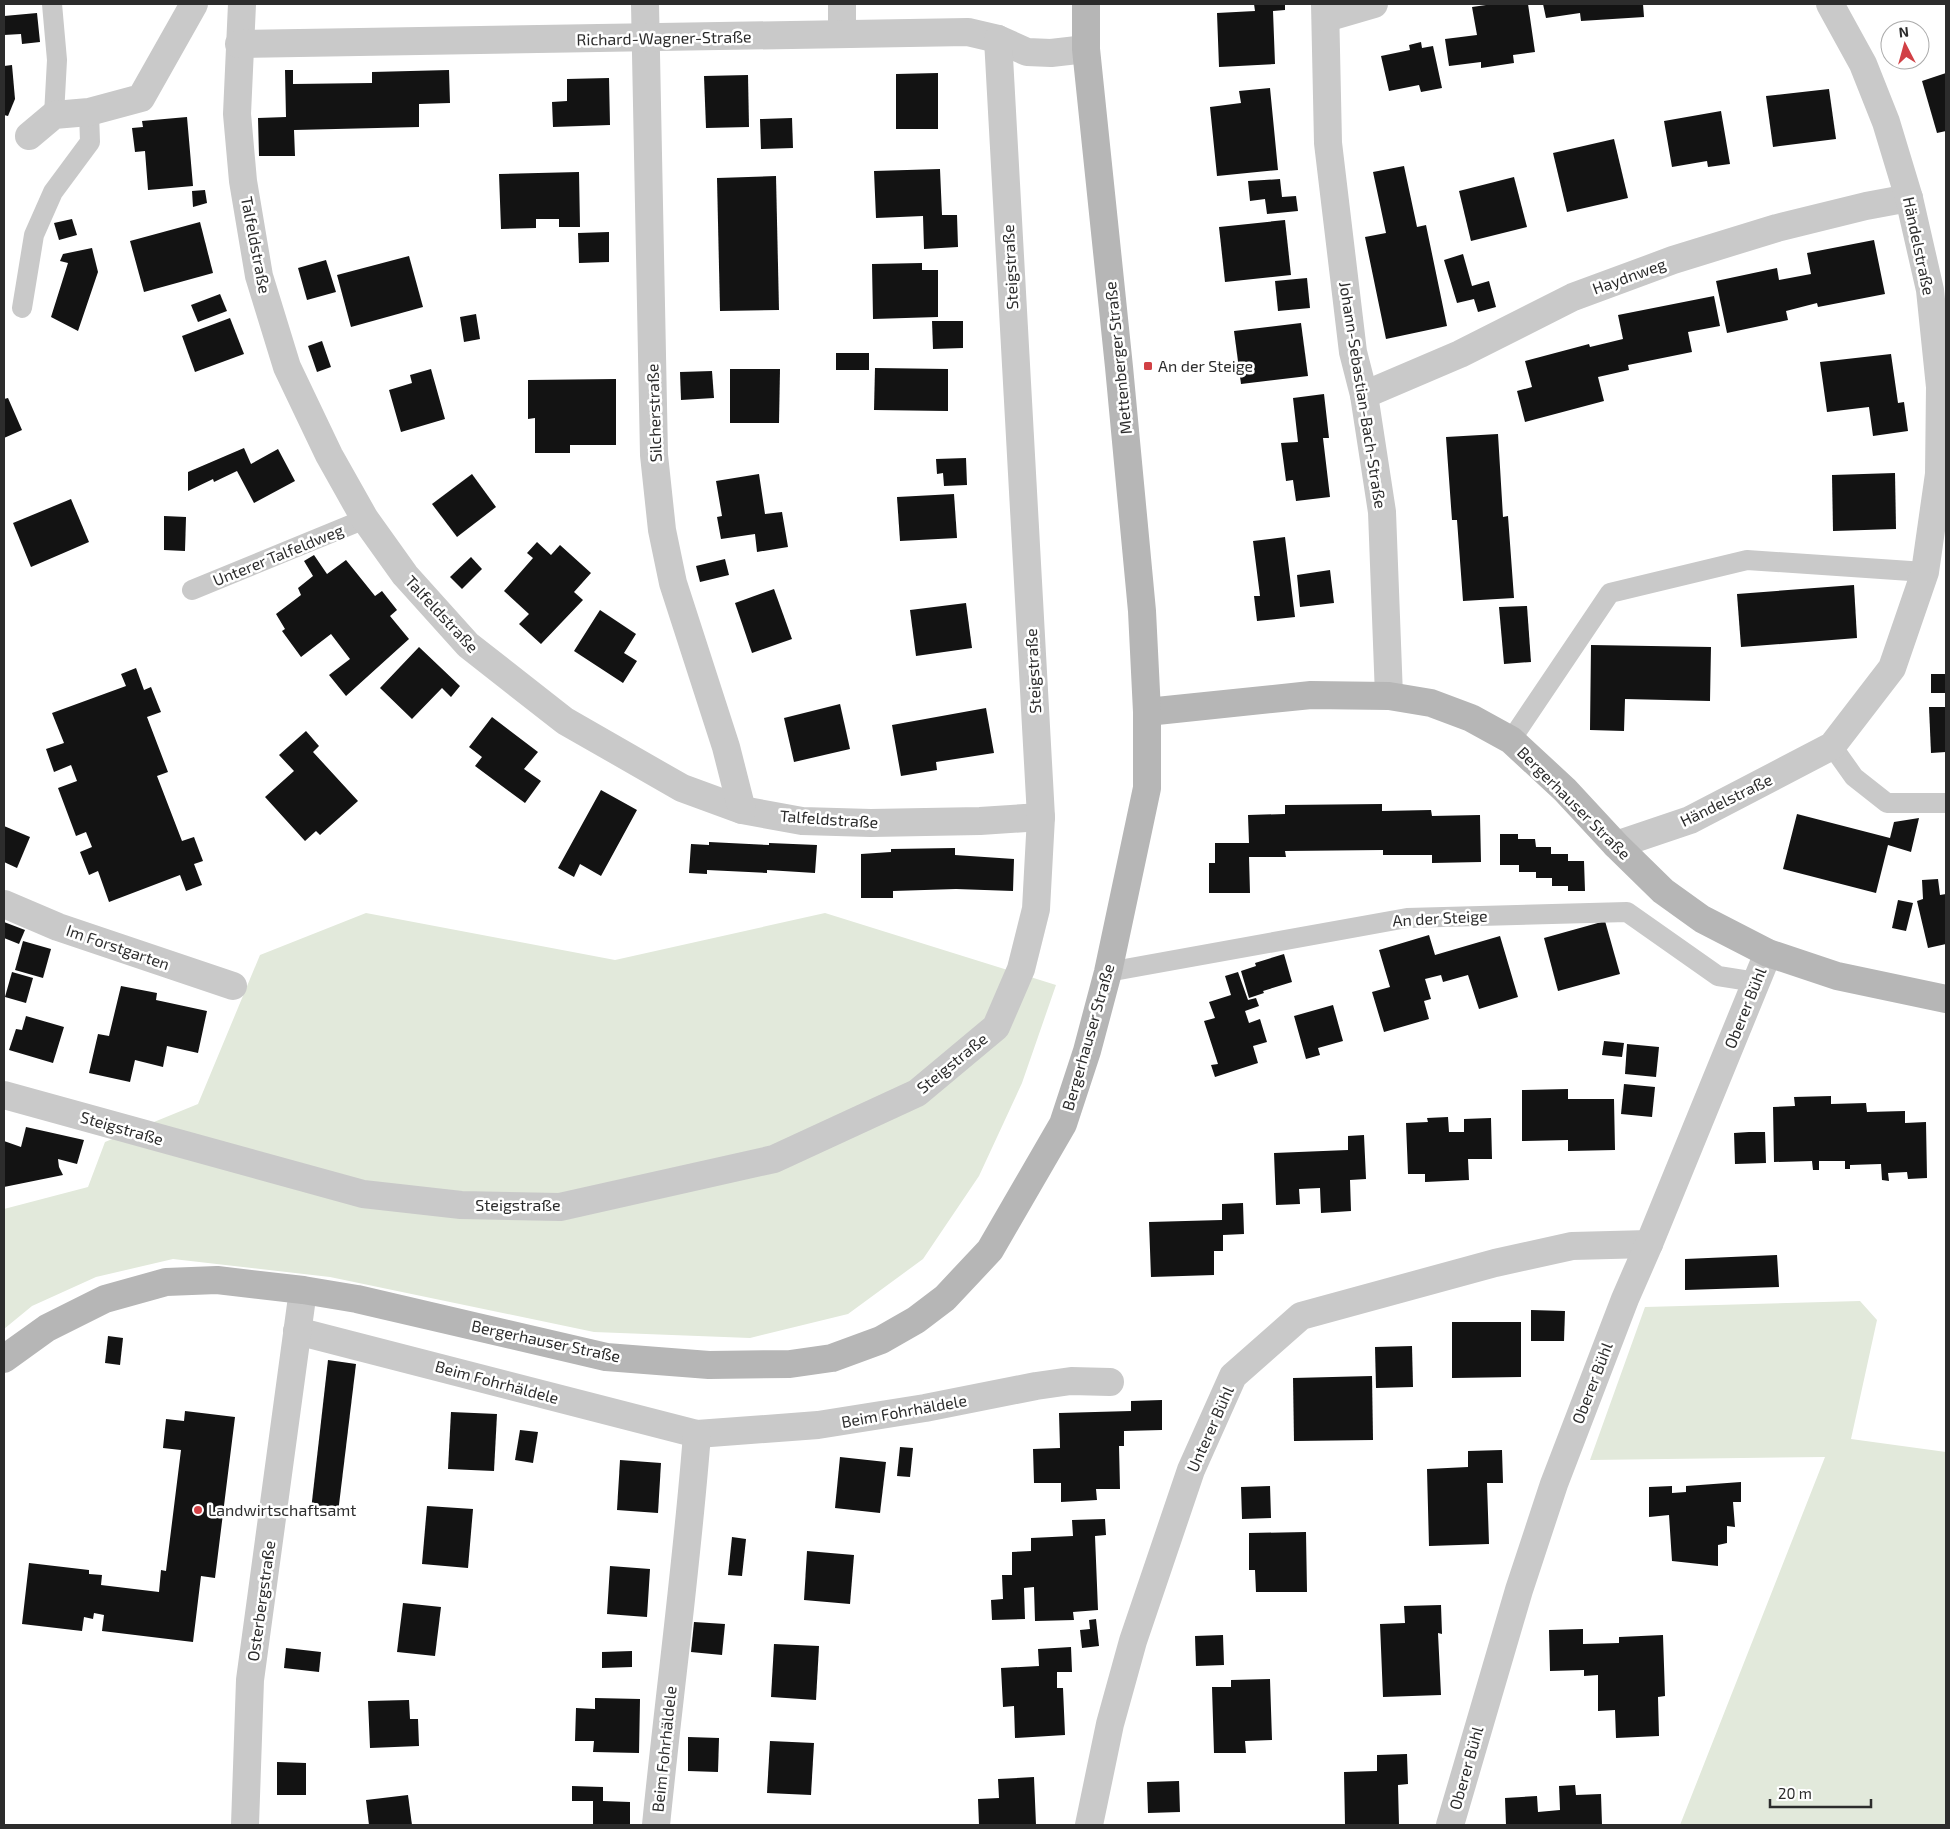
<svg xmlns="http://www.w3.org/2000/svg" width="1950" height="1829" viewBox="0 0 1950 1829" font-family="'Exo 2',sans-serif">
  <rect width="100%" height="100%" fill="#fff"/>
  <!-- green -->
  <g fill="#e2e9db">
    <polygon points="366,913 615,960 825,913 1056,985 1022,1083 979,1176 923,1259 848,1314 750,1338 594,1332 330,1277 173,1259 96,1277 32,1306 4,1329 4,1209 88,1187 105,1142 198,1104 260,955"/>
    <polygon points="1860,1301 1877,1320 1851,1439 1946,1452 1946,1825 1680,1825 1825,1457 1590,1460 1645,1307"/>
  </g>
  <!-- building -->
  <g fill="#131313">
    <polygon points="1254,4 1285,4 1285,10 1273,11 1275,64 1219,67 1217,13 1255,11"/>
    <polygon points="1493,4 1528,4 1535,52 1513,55 1514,63 1481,68 1481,62 1449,66 1445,39 1477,35 1472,7"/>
    <polygon points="1543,4 1643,4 1644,17 1581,21 1580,13 1546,18"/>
    <polygon points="37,13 40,42 22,44 21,34 4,35 4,16"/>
    <polygon points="1421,42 1422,48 1433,46 1442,88 1421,92 1419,85 1389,91 1381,56 1410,50 1409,45"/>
    <polygon points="12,65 15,99 8,116 4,115 4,66"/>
    <polygon points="285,70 293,70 293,84 372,83 372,72 449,70 450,103 419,104 419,127 294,130 295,156 259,156 258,118 286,117"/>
    <polygon points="938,73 938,129 896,129 896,74"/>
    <polygon points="1946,73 1946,131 1937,133 1922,81"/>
    <polygon points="748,75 749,127 706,128 704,76"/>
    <polygon points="609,78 610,125 553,127 552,102 567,101 567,79"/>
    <polygon points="1270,88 1278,170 1217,176 1210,107 1241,103 1239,91"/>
    <polygon points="1829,89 1836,139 1773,147 1766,96"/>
    <polygon points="1721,111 1730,164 1708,167 1707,161 1672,167 1664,121"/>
    <polygon points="187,117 193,186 148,190 145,151 135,152 132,128 143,127 142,121"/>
    <polygon points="792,118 793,148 761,149 760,119"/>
    <polygon points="1614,139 1628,198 1567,212 1553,153"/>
    <polygon points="1404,166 1417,227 1426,225 1447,326 1386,339 1365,237 1386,233 1373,172"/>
    <polygon points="940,169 942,215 957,215 958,247 924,249 923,216 876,218 874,171"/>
    <polygon points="579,172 580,227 559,227 559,219 536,219 536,228 501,229 499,174"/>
    <polygon points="776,176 779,310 720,311 717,178"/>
    <polygon points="1514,177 1527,227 1471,241 1459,191"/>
    <polygon points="1280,179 1282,197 1296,196 1298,211 1267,214 1265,199 1250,201 1248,181"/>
    <polygon points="205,190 207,203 193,207 192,191"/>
    <polygon points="72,219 77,235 59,240 54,223"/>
    <polygon points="1285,220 1291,275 1225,282 1219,227"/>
    <polygon points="200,222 213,273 144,292 130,241"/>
    <polygon points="609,232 609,262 579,263 578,233"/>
    <polygon points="1874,240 1885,294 1818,307 1817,303 1786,311 1788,320 1727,333 1716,281 1777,268 1779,280 1811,274 1807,253"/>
    <polygon points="92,248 98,272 78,331 51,317 68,263 60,261 63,254"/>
    <polygon points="1463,254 1472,286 1489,281 1496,307 1478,312 1474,299 1457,303 1444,260"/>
    <polygon points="409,256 423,307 351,327 337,275"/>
    <polygon points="326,260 336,292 307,300 298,268"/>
    <polygon points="922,263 922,270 938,270 938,317 873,319 872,264"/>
    <polygon points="1307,278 1310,308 1278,311 1275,281"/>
    <polygon points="220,294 227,311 198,322 191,305"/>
    <polygon points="1714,296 1720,326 1688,332 1692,352 1628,365 1629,370 1598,377 1604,401 1525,422 1517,391 1532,387 1525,361 1589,344 1590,347 1623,339 1618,315"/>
    <polygon points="476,314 480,339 464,342 460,317"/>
    <polygon points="230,318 244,354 195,372 182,336"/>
    <polygon points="932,321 963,321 963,348 933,349"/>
    <polygon points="1301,323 1308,376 1241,384 1234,331"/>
    <polygon points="322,341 331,367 317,372 308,346"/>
    <rect x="836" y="353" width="33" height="17"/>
    <polygon points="1891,354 1898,403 1904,402 1908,431 1873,436 1869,407 1827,412 1820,362"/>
    <polygon points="875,368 948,369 948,411 874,410"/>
    <polygon points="431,369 445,419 401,432 389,390 412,383 410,375"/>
    <polygon points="730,369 780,369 779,423 730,423"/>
    <polygon points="712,371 714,398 681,400 680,372"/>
    <polygon points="616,379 616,445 570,445 570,453 535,453 535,418 528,419 528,380"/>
    <polygon points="1324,394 1329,438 1323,438 1330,497 1296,501 1293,480 1286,481 1281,443 1298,442 1293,398"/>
    <polygon points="8,398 22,430 4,438 4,399"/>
    <polygon points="1498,434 1503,517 1508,516 1514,598 1463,601 1457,520 1452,520 1446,437"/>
    <polygon points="244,448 251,464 278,449 295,481 254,503 237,471 214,482 213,479 188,491 188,472"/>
    <polygon points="966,458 967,485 944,486 943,473 937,474 936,459"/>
    <polygon points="1895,473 1896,529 1833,531 1832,475"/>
    <polygon points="472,474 496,507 457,537 432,504"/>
    <polygon points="759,474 765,514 782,512 788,547 757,552 755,534 721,539 717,517 722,516 716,481"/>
    <polygon points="954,494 957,538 900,541 897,497"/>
    <polygon points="71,499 89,542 31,567 13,523"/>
    <polygon points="164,516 186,517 185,551 164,550"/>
    <polygon points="1285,537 1295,617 1257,621 1254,596 1260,596 1253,541"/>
    <polygon points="537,542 551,555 560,545 591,573 574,592 583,600 541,644 519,624 529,614 504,591 533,558 527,553"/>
    <polygon points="314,555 327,574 346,560 375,596 382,591 397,610 390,616 409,639 346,696 329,675 350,659 331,634 301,657 282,631 285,629 276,614 301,595 298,588 313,576 304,561"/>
    <polygon points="471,557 482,569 462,589 450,577"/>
    <polygon points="725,559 729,575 700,582 696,566"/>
    <polygon points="1330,570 1334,603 1300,607 1297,575"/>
    <polygon points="1854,585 1857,638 1741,647 1737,594"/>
    <polygon points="774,589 792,639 752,653 735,603"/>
    <polygon points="966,603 972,648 916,656 910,610"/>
    <polygon points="1527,606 1531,662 1504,664 1499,607"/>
    <polygon points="600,610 636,634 624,653 637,661 623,683 574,651"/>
    <polygon points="1591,645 1711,647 1710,701 1625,699 1624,731 1590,730"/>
    <polygon points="419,647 460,686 451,697 442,688 412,719 380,688"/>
    <polygon points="136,668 144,690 151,687 161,712 147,717 168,772 157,776 182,841 194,837 203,861 194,864 202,885 186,891 180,875 109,902 98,871 89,875 80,852 92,847 86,832 76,836 58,788 77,781 71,765 54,772 46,749 64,743 52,713 126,686 121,674"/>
    <rect x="1931" y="674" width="15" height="19"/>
    <polygon points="840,704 850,749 794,762 784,718"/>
    <polygon points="1929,707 1946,707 1946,752 1931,753"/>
    <polygon points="986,708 994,753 936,762 937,770 901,776 892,725"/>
    <polygon points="492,717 538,752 524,769 541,781 525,803 475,766 482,757 469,747"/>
    <polygon points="306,731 319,746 313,752 358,801 320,835 316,831 305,841 265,797 294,771 279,755"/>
    <polygon points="601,790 637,810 601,876 580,864 574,877 558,868"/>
    <polygon points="1382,804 1382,811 1431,810 1432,816 1480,815 1481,862 1432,863 1432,855 1383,855 1383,850 1285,851 1286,857 1249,857 1250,893 1209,893 1209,863 1215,863 1215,843 1249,843 1248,815 1285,814 1285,805"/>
    <polygon points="1797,814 1890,838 1894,822 1919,818 1911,852 1888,845 1876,893 1783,869"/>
    <polygon points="4,826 30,837 17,868 4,862"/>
    <polygon points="1500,834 1518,834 1518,839 1535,839 1536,847 1551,847 1551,854 1568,854 1568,861 1584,861 1585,891 1568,891 1568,886 1552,886 1552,878 1536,878 1536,872 1519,872 1519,865 1500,865"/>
    <polygon points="709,842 769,845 769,843 817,845 815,873 767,870 767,873 707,870 707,874 689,873 691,844 709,845"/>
    <polygon points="955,848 955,855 1014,859 1013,891 956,889 893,891 893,898 861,898 861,854 891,852 891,849"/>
    <polygon points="1938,879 1940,895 1946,894 1946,944 1928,948 1917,901 1923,899 1922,880"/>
    <polygon points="1898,900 1913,903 1906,931 1892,928"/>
    <polygon points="1605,921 1620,974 1558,991 1544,938"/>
    <polygon points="4,922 25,930 19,944 4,938"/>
    <polygon points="1429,935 1435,955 1500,936 1518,997 1479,1009 1468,975 1443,982 1441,975 1425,979 1431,999 1424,1001 1429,1019 1384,1032 1372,992 1390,987 1379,950"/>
    <polygon points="23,941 51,949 43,978 15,970"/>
    <polygon points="1284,954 1292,982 1263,991 1264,993 1249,998 1241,971 1256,966 1255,963"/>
    <polygon points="12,972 33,978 26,1003 5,997"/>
    <polygon points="1238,972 1248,1000 1256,998 1259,1006 1245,1011 1249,1023 1260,1019 1267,1042 1253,1046 1258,1063 1215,1077 1211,1065 1218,1064 1204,1021 1215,1018 1209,1002 1231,995 1225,976"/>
    <polygon points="121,986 157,993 156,1000 207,1011 198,1053 167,1046 163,1067 135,1060 130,1082 89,1073 98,1034 109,1036"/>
    <polygon points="1333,1005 1343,1041 1318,1048 1320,1055 1306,1059 1294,1016"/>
    <polygon points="26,1016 64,1027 53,1063 9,1050 16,1029 22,1030"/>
    <polygon points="1604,1041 1624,1043 1622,1057 1602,1055"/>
    <polygon points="1627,1044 1659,1047 1656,1077 1625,1074"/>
    <polygon points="1624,1084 1655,1087 1652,1117 1621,1114"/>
    <polygon points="1568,1089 1568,1099 1614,1099 1615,1150 1568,1151 1568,1140 1522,1141 1522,1090"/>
    <polygon points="1831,1096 1831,1104 1866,1103 1867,1112 1905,1111 1905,1123 1926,1122 1927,1178 1908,1179 1907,1172 1888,1173 1889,1181 1882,1180 1881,1164 1850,1165 1850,1169 1845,1169 1845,1161 1819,1161 1819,1170 1813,1170 1812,1161 1774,1162 1773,1107 1795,1106 1794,1097"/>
    <polygon points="1448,1117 1449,1132 1464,1132 1464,1119 1491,1118 1492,1159 1468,1159 1469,1180 1425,1182 1425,1174 1408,1174 1406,1123 1428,1122 1427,1118"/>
    <polygon points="26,1127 84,1140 77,1164 58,1159 59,1167 63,1175 4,1187 4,1141 21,1147"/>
    <polygon points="1749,1132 1765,1132 1766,1163 1735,1164 1734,1133"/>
    <polygon points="1364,1135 1366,1179 1350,1180 1351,1211 1321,1213 1320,1188 1299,1189 1300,1204 1276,1205 1274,1153 1348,1150 1348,1136"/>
    <polygon points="1243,1203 1244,1234 1223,1235 1223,1251 1214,1251 1214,1275 1151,1277 1149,1222 1222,1220 1222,1204"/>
    <polygon points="1777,1255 1779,1287 1685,1290 1685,1259"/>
    <polygon points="1531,1310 1565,1311 1564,1341 1531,1341"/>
    <polygon points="1452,1322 1521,1322 1521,1377 1452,1378"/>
    <polygon points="108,1336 123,1338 120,1365 105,1363"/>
    <polygon points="1412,1346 1413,1387 1376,1388 1375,1347"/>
    <polygon points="328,1360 356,1364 338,1513 311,1510"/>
    <polygon points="1372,1376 1373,1440 1294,1441 1293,1378"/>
    <polygon points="1162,1400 1162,1430 1124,1431 1124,1446 1119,1446 1120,1489 1096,1489 1097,1500 1061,1502 1061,1483 1034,1483 1033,1449 1060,1448 1059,1413 1131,1411 1131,1401"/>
    <polygon points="185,1411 235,1417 215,1578 201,1576 193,1642 102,1631 104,1615 94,1613 93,1619 84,1617 82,1631 22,1624 29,1563 89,1570 89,1574 102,1575 101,1585 159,1592 161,1570 166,1571 181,1450 163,1448 166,1419 184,1421"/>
    <polygon points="451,1412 497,1414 494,1471 448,1469"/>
    <polygon points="520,1430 538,1432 533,1463 515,1460"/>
    <polygon points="900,1447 913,1448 910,1477 897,1476"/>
    <polygon points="1502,1450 1503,1483 1487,1483 1489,1544 1429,1546 1427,1469 1468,1467 1468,1451"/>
    <polygon points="840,1457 886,1462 880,1513 835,1508"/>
    <polygon points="620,1460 661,1463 658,1513 617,1510"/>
    <polygon points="1741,1482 1741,1502 1733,1502 1735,1527 1727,1526 1727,1543 1718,1545 1718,1566 1672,1561 1669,1515 1649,1517 1649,1487 1672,1486 1672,1493 1686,1492 1686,1486"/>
    <polygon points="1270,1486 1271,1518 1242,1519 1241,1487"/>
    <polygon points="427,1506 473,1509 468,1568 422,1564"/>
    <polygon points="1105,1519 1106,1535 1095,1536 1098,1610 1073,1612 1074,1620 1035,1621 1034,1587 1024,1588 1025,1619 992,1620 991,1600 1003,1599 1002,1575 1012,1575 1012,1552 1031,1551 1031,1538 1073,1536 1072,1520"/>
    <polygon points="1306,1532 1307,1592 1256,1592 1255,1570 1249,1570 1249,1533"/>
    <polygon points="732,1537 746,1539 742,1576 728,1575"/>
    <polygon points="807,1551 854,1555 850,1604 804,1600"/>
    <polygon points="610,1566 650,1569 647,1617 607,1614"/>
    <polygon points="403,1603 441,1607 435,1656 397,1652"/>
    <polygon points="1441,1605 1442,1634 1438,1633 1441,1695 1383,1697 1380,1624 1405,1623 1404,1606"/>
    <polygon points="1096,1619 1099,1646 1082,1648 1080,1630 1090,1629 1089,1620"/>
    <polygon points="694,1622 725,1624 722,1655 691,1652"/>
    <polygon points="1583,1629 1583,1644 1619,1643 1619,1637 1663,1635 1665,1696 1658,1697 1659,1736 1616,1738 1615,1710 1598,1711 1598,1675 1584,1676 1584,1670 1550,1671 1549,1630"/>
    <polygon points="1223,1635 1224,1665 1196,1666 1195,1636"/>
    <polygon points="774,1644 819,1646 816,1700 771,1697"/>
    <polygon points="1071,1647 1072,1672 1057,1672 1057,1688 1063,1688 1065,1735 1015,1738 1014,1706 1003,1707 1001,1668 1039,1666 1038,1649"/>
    <polygon points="286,1648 321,1652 319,1672 284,1668"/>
    <polygon points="632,1651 632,1667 602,1668 602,1652"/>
    <polygon points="1270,1679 1272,1740 1245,1741 1246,1753 1214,1753 1212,1687 1231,1687 1231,1680"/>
    <polygon points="595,1698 640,1699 639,1753 593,1752 594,1741 575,1741 576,1708 595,1709"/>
    <polygon points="409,1700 410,1719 418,1719 419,1746 370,1748 368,1701"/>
    <polygon points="688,1737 719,1738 718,1772 688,1771"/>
    <polygon points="770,1741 814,1743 811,1795 767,1793"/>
    <polygon points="1407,1754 1408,1784 1398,1785 1399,1825 1345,1825 1344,1772 1377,1771 1377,1755"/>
    <polygon points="277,1762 306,1763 306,1795 277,1795"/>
    <polygon points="1034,1777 1036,1825 979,1825 978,1799 999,1798 998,1779"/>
    <polygon points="1179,1781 1180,1812 1148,1813 1147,1782"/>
    <polygon points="1575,1785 1576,1795 1601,1794 1602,1825 1506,1825 1505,1798 1537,1796 1538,1812 1560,1810 1559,1786"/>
    <polygon points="572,1786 603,1787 603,1801 630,1802 630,1825 593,1825 593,1801 572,1801"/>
    <polygon points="408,1795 412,1825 369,1825 366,1800"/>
  </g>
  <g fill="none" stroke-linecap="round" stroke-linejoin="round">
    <!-- lane -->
    <g stroke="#c9c9c9" stroke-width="20">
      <polyline points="52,4 57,60 54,115"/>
      <polyline points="22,308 34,235 53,192 90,142 89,112"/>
      <polyline points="192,590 365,519"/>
      <polyline points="1511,740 1610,593 1747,560 1925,572"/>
      <polyline points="1832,746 1854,777 1887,803 1946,803"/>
      <polyline points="1108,972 1407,918 1627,912 1718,976 1756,982"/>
    </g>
    <!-- street -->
    <g stroke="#c9c9c9" stroke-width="28">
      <polyline points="242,4 237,114 243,181 259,276 287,367 329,455 365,519 405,575 468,645 565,721 682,788 742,810 802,821 871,823 980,821 1041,817"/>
      <polyline points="645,4 654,455 662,530 673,583 726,747 742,810"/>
      <polyline points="842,4 842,34"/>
      <polyline points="1325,4 1328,143 1353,352 1364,395 1382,512 1389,696"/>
      <polyline points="1326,18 1374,4"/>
      <polyline points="239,44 968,32 998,39 1027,52 1051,53 1086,49"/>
      <polyline points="29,136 54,115 89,112 141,98 194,4"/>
      <polyline points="1364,395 1460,354 1573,297 1673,260 1777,228 1866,206 1909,198"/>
      <polyline points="1616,845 1690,820 1832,746 1892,668 1925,572 1939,474 1940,387 1930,290 1909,198 1886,122 1863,64 1830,4"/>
      <polyline points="4,904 58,927 233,986"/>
      <polyline points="4,1095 363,1194 461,1205 560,1207 774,1159 917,1093 996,1027 1021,969 1036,909 1041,817 998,39"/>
      <polyline points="297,1331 697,1434 818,1425 925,1408 1036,1386 1071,1381 1110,1382"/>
      <polyline points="245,1825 250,1680 303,1290"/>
      <path d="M656,1825C669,1695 687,1565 697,1434"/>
      <polyline points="1089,1825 1110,1724 1133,1641 1191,1470 1233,1376 1301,1316 1495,1263 1572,1246 1649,1244"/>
      <polyline points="1450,1825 1519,1590 1554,1484 1625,1299 1649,1244 1768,953"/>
    </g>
    <!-- secondary -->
    <g stroke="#b6b6b6" stroke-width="28">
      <polyline points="1147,712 1311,695 1389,696 1431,703 1471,718 1511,740 1565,790 1616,845 1663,891 1702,919 1768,953 1837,976 1946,999"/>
      <polyline points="4,1359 47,1328 105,1299 166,1282 217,1280 303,1290 357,1299 606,1357 709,1365 790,1364 832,1358 881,1340 916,1320 945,1298 990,1250 1063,1124 1087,1051 1108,972 1147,788 1147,712 1142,611 1119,367 1086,49 1086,4"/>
    </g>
  </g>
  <!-- markers -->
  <g fill="#d14045" stroke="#fff" stroke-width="2">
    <rect x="1143" y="361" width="10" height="10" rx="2.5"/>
    <circle cx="198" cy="1510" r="5"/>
  </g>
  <g text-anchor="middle" stroke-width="5" stroke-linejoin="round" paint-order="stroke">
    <!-- street labels -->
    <g font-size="16" fill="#2c2c2c" stroke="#fff">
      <text transform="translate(664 38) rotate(-1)" y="6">Richard-Wagner-Straße</text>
      <text transform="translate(256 245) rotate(79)" y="6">Talfeldstraße</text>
      <text transform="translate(1919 246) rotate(78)" y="6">Händelstraße</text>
      <text transform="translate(1010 267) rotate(-93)" y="6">Steigstraße</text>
      <text transform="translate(1629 276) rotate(-20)" y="6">Haydnweg</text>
      <text transform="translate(1118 358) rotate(-96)" y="6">Mettenberger Straße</text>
      <text transform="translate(1363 395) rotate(81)" y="6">Johann-Sebastian-Bach-Straße</text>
      <text transform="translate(654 413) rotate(-92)" y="6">Silcherstraße</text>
      <text transform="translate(278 555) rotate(-22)" y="6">Unterer Talfeldweg</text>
      <text transform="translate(442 614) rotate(47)" y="6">Talfeldstraße</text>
      <text transform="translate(1033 671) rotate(-93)" y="6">Steigstraße</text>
      <text transform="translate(1726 800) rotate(-26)" y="6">Händelstraße</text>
      <text transform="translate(1574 803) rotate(45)" y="6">Bergerhauser Straße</text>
      <text transform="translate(829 819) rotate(4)" y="6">Talfeldstraße</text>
      <text transform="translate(1440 918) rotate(-3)" y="6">An der Steige</text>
      <text transform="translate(118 947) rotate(19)" y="6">Im Forstgarten</text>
      <text transform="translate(1745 1008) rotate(-68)" y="6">Oberer Bühl</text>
      <text transform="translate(1088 1037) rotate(-74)" y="6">Bergerhauser Straße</text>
      <text transform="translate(952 1063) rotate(-39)" y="6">Steigstraße</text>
      <text transform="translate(122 1128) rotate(16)" y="6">Steigstraße</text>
      <text x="518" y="1211">Steigstraße</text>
      <text transform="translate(546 1341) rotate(12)" y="6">Bergerhauser Straße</text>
      <text transform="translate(497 1382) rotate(15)" y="6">Beim Fohrhäldele</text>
      <text transform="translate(1592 1383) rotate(-69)" y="6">Oberer Bühl</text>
      <text transform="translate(904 1411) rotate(-10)" y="6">Beim Fohrhäldele</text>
      <text transform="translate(1210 1429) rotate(-66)" y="6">Unterer Bühl</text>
      <text transform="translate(261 1601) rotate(-82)" y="6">Osterbergstraße</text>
      <text transform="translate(664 1749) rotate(-84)" y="6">Beim Fohrhäldele</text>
      <text transform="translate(1466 1768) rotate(-74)" y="6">Oberer Bühl</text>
    </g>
    <!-- poi labels -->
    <g font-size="16" fill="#2c2c2c" stroke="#fff" text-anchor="start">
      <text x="1158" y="372">An der Steige</text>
      <text x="208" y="1516">Landwirtschaftsamt</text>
    </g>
  </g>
  <!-- border -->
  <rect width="1950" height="1829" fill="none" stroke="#2c2c2c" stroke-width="10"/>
  <!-- north arrow -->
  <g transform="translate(1905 45) rotate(354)"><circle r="24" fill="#ffffff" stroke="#ababab"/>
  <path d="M0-4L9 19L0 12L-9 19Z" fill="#d14045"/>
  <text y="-8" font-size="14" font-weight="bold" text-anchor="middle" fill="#2c2c2c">N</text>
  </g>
  <!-- scale -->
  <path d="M1770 1799v8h101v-8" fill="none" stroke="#2c2c2c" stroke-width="2.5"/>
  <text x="1778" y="1799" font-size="15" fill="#2c2c2c" stroke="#ffffff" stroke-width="4" paint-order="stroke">20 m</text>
</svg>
